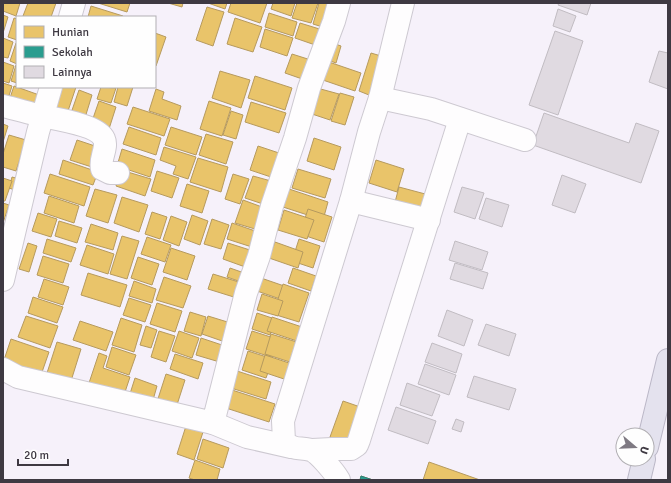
<svg xmlns="http://www.w3.org/2000/svg" width="671" height="483" viewBox="0 0 671 483" font-family="Signika,sans-serif">
  <rect width="100%" height="100%" fill="#f6f1fa"/>
  <!-- homes -->
  <g fill="#e9c46a" stroke="#b69a5e">
    <polygon points="3,3 20,3 16,16 3,11"/>
    <polygon points="28,3 56,3 51,17 26,17 23,16"/>
    <polygon points="98,3 130,3 127,12"/>
    <polygon points="168,3 183,3 182,7"/>
    <polygon points="208,3 227,3 225,9"/>
    <polygon points="231,3 267,3 260,23 228,12"/>
    <polygon points="273,3 295,3 291,16 271,9"/>
    <polygon points="297,3 318,3 311,23 292,18"/>
    <polygon points="319,3 334,3 326,28 313,24"/>
    <polygon points="91,6 123,16 122,17 88,17"/>
    <polygon points="207,7 224,12 213,46 196,40"/>
    <polygon points="269,13 297,22 293,36 265,27"/>
    <polygon points="3,15 8,17 3,33"/>
    <polygon points="14,18 17,19 17,40 8,37"/>
    <polygon points="235,18 262,27 253,52 227,44"/>
    <polygon points="300,23 326,31 321,47 295,38"/>
    <polygon points="265,29 293,38 287,56 260,47"/>
    <polygon points="155,33 166,37 156,66 155,66"/>
    <polygon points="3,38 13,42 8,58 3,57"/>
    <polygon points="327,41 341,46 336,63 322,58"/>
    <polygon points="16,43 17,44 17,64 10,61"/>
    <polygon points="371,53 381,56 369,95 359,91"/>
    <polygon points="292,54 314,61 308,81 285,73"/>
    <polygon points="323,60 361,73 355,91 317,78"/>
    <polygon points="3,62 14,66 9,83 3,81"/>
    <polygon points="16,65 17,65 17,83 11,81"/>
    <polygon points="220,71 250,80 241,108 212,98"/>
    <polygon points="255,76 292,88 285,110 248,98"/>
    <polygon points="3,83 12,86 7,102 3,100"/>
    <polygon points="14,86 42,96 37,110 9,101"/>
    <polygon points="60,87 76,87 66,117 52,113"/>
    <polygon points="101,87 116,88 111,103 97,99"/>
    <polygon points="118,87 133,87 127,106 114,102"/>
    <polygon points="317,88 339,94 330,120 309,113"/>
    <polygon points="156,89 164,92 162,99 181,106 177,120 149,111"/>
    <polygon points="79,90 92,95 84,121 70,116"/>
    <polygon points="340,93 354,97 345,125 331,121"/>
    <polygon points="99,101 116,107 108,132 90,127"/>
    <polygon points="209,101 231,108 222,136 200,129"/>
    <polygon points="251,102 286,113 279,133 245,122"/>
    <polygon points="133,107 170,119 164,136 127,124"/>
    <polygon points="231,111 243,115 236,139 223,135"/>
    <polygon points="3,124 8,126 3,142"/>
    <polygon points="129,127 161,138 156,155 123,144"/>
    <polygon points="171,127 202,137 196,155 165,145"/>
    <polygon points="206,134 233,142 226,164 199,155"/>
    <polygon points="9,135 26,140 16,171 3,167 3,154"/>
    <polygon points="314,138 341,147 334,170 307,161"/>
    <polygon points="77,140 104,149 98,169 70,160"/>
    <polygon points="258,146 285,155 277,179 250,170"/>
    <polygon points="164,147 196,157 188,179 173,174 176,166 160,160"/>
    <polygon points="122,149 155,160 150,177 117,166"/>
    <polygon points="198,158 228,167 221,192 190,182"/>
    <polygon points="63,160 98,172 93,185 59,174"/>
    <polygon points="376,160 404,169 397,192 369,183"/>
    <polygon points="298,169 331,179 325,198 292,188"/>
    <polygon points="121,170 151,179 145,196 116,186"/>
    <polygon points="157,171 179,178 172,198 151,191"/>
    <polygon points="50,174 90,187 84,206 44,193"/>
    <polygon points="233,174 249,179 240,204 225,199"/>
    <polygon points="253,176 271,181 263,204 245,198"/>
    <polygon points="12,177 23,180 20,192 9,188"/>
    <polygon points="3,178 12,181 5,201 3,201"/>
    <polygon points="187,184 209,191 202,213 180,206"/>
    <polygon points="399,187 429,195 424,214 394,206"/>
    <polygon points="95,189 117,195 108,223 86,216"/>
    <polygon points="289,189 328,202 323,220 283,207"/>
    <polygon points="49,196 79,206 74,223 44,213"/>
    <polygon points="122,197 148,205 139,232 114,223"/>
    <polygon points="243,200 262,207 255,229 235,223"/>
    <polygon points="3,203 9,205 3,223"/>
    <polygon points="308,209 332,217 324,242 300,234"/>
    <polygon points="284,210 314,220 307,239 278,230"/>
    <polygon points="152,212 167,217 160,239 145,234"/>
    <polygon points="38,213 57,219 51,237 32,231"/>
    <polygon points="192,215 208,221 200,245 184,239"/>
    <polygon points="171,216 187,222 179,246 163,240"/>
    <polygon points="212,219 229,225 221,249 204,244"/>
    <polygon points="59,221 82,228 77,243 55,236"/>
    <polygon points="232,223 261,233 255,248 227,239"/>
    <polygon points="91,224 118,233 113,250 85,242"/>
    <polygon points="122,236 139,241 127,279 110,274"/>
    <polygon points="147,237 171,245 165,262 141,254"/>
    <polygon points="47,239 76,248 71,262 43,253"/>
    <polygon points="299,239 320,246 313,268 292,261"/>
    <polygon points="275,242 303,252 298,268 269,258"/>
    <polygon points="28,243 37,246 29,272 19,269"/>
    <polygon points="228,243 253,251 248,268 223,259"/>
    <polygon points="87,245 114,254 108,274 80,265"/>
    <polygon points="171,248 195,256 187,280 163,272"/>
    <polygon points="43,256 69,264 63,283 37,275"/>
    <polygon points="138,257 159,264 152,285 131,278"/>
    <polygon points="230,268 247,274 244,283 227,277"/>
    <polygon points="293,268 316,276 311,291 288,283"/>
    <polygon points="88,273 127,285 120,307 81,295"/>
    <polygon points="213,274 242,283 237,298 208,289"/>
    <polygon points="164,277 191,286 183,308 156,300"/>
    <polygon points="261,278 290,288 286,301 257,291"/>
    <polygon points="44,279 69,287 63,305 38,297"/>
    <polygon points="134,281 156,289 152,303 129,296"/>
    <polygon points="283,284 309,293 299,322 273,314"/>
    <polygon points="262,294 283,301 278,316 257,310"/>
    <polygon points="33,297 63,307 57,323 28,313"/>
    <polygon points="129,298 151,305 145,322 123,315"/>
    <polygon points="157,303 182,311 175,332 150,324"/>
    <polygon points="190,312 206,317 201,336 184,331"/>
    <polygon points="257,313 275,319 270,335 252,329"/>
    <polygon points="26,316 58,326 50,348 18,337"/>
    <polygon points="208,316 234,324 228,343 202,334"/>
    <polygon points="272,317 302,327 297,341 267,331"/>
    <polygon points="121,318 142,325 134,352 112,345"/>
    <polygon points="80,321 113,332 106,351 73,340"/>
    <polygon points="146,326 157,330 151,348 140,345"/>
    <polygon points="159,331 175,336 166,362 151,357"/>
    <polygon points="179,331 199,338 192,358 172,351"/>
    <polygon points="252,331 277,339 271,357 246,349"/>
    <polygon points="271,334 300,343 293,363 265,354"/>
    <polygon points="201,338 228,347 223,363 196,355"/>
    <polygon points="11,339 49,352 41,375 3,363"/>
    <polygon points="57,342 81,349 71,381 47,373"/>
    <polygon points="112,347 136,355 129,375 106,367"/>
    <polygon points="248,351 273,359 266,378 242,370"/>
    <polygon points="99,353 107,356 103,368 130,377 123,398 88,386"/>
    <polygon points="175,354 203,363 198,379 170,369"/>
    <polygon points="265,355 292,364 287,380 260,371"/>
    <polygon points="237,371 271,382 266,399 231,388"/>
    <polygon points="166,374 185,380 174,414 155,408"/>
    <polygon points="135,378 157,386 151,407 128,400"/>
    <polygon points="232,390 275,404 269,422 226,408"/>
    <polygon points="343,401 366,409 353,445 330,437"/>
    <polygon points="186,426 203,432 194,460 177,454"/>
    <polygon points="203,439 229,448 223,468 197,459"/>
    <polygon points="195,460 220,469 217,480 195,480 189,478"/>
    <polygon points="429,462 480,480 423,480"/>
    <polygon points="361,476 373,480 360,480"/>
  </g>
  <!-- schools -->
  <polygon fill="#2a9d8f" stroke="#307f78" points="361,476 373,480 360,480"/>
  <!-- building -->
  <g fill="#e0dae1" stroke="#c1bcc2">
    <polygon points="559,3 591,3 587,15 558,5"/>
    <polygon points="558,9 576,16 570,32 553,26"/>
    <polygon points="555,31 583,41 558,115 529,105"/>
    <polygon points="659,51 668,53 668,89 649,82"/>
    <polygon points="544,113 629,143 636,123 659,131 641,183 533,145"/>
    <polygon points="562,175 586,184 575,213 552,205"/>
    <polygon points="462,187 484,193 475,219 454,212"/>
    <polygon points="486,198 509,205 502,227 479,219"/>
    <polygon points="455,241 488,252 482,270 449,260"/>
    <polygon points="455,263 488,273 483,289 450,279"/>
    <polygon points="447,310 473,320 464,346 438,336"/>
    <polygon points="486,324 516,334 509,356 478,345"/>
    <polygon points="432,343 462,354 456,373 425,362"/>
    <polygon points="425,364 456,375 449,395 418,384"/>
    <polygon points="474,376 516,389 509,410 467,397"/>
    <polygon points="407,383 440,395 432,416 400,405"/>
    <polygon points="396,407 436,421 428,444 388,430"/>
    <polygon points="456,419 464,422 461,432 452,429"/>
  </g>
  <g fill="none" stroke-linecap="round" stroke-linejoin="round">
    <!-- minor casing -->
    <g stroke="#cdc9d1" stroke-width="24">
      <g id="minor">
        <polyline points="70,17 74,3"/>
        <polyline points="380,98 431,109 525,140"/>
        <path d="M3,106C16,109 29,113 42,116C56,119 98,125 104,139C108,148 99,159 102,169L110,173H118"/>
        <polyline points="351,201 429,220"/>
        <polyline points="3,280 38,132 51,87"/>
        <polyline points="3,369 18,377 213,423 246,293 259,256 272,206 295,138 309,88 334,21 339,3"/>
        <polyline points="213,423 247,437 291,447"/>
        <polyline points="312,450 332,449 351,449 357,445 359,440 460,119"/>
        <path d="M339,480C335,473 318,452 311,450C299,447 294,451 284,441L283,421L351,201L369,132L380,98L403,3"/>
      </g>
    </g>
    <!-- highway casing -->
    <g stroke="#bbb7c7" stroke-width="24">
      <g id="highway">
        <polyline points="647,447 668,360"/>
        <polyline points="639,480 644,459"/>
      </g>
    </g>
    <!-- minor -->
    <use href="#minor" stroke="#fefdfe" stroke-width="22"/>
    <!-- highway -->
    <use href="#highway" stroke="#e4e2ee" stroke-width="22"/>
  </g>
  <!-- border -->
  <rect width="671" height="483" fill="none" stroke="#3e3942" stroke-width="8"/>
  <!-- legend -->
  <rect x="16" y="16" width="140" height="72" fill="#fefefe" stroke="#b1afb3"/>
  <rect x="24" y="26" width="20" height="12" fill="#e9c46a" stroke="#b1afb3"/>
  <text x="52" y="36" font-size="12" fill="#3e3942">Hunian</text>
  <rect x="24" y="46" width="20" height="12" fill="#2a9d8f" stroke="#b1afb3"/>
  <text x="52" y="56" font-size="12" fill="#3e3942">Sekolah</text>
  <rect x="24" y="66" width="20" height="12" fill="#e0dae1" stroke="#b1afb3"/>
  <text x="52" y="76" font-size="12" fill="#3e3942">Lainnya</text>
  <!-- north arrow -->
  <g transform="translate(635 447) rotate(109)"><circle r="19" fill="#fefefe" stroke="#b1afb3"/>
  <path d="M0-3L7 15L0 10L-7 15Z" fill="#7e7982"/>
  <text y="-6" font-size="11" font-weight="bold" text-anchor="middle" fill="#3e3942">U</text>
  </g>
  <!-- scale -->
  <path d="M18 459v6h50v-6" fill="none" stroke="#3e3942" stroke-width="2"/>
  <text x="24" y="459" font-size="12" fill="#3e3942" stroke="#fefefe" stroke-width="3" paint-order="stroke">20 m</text>
</svg>
